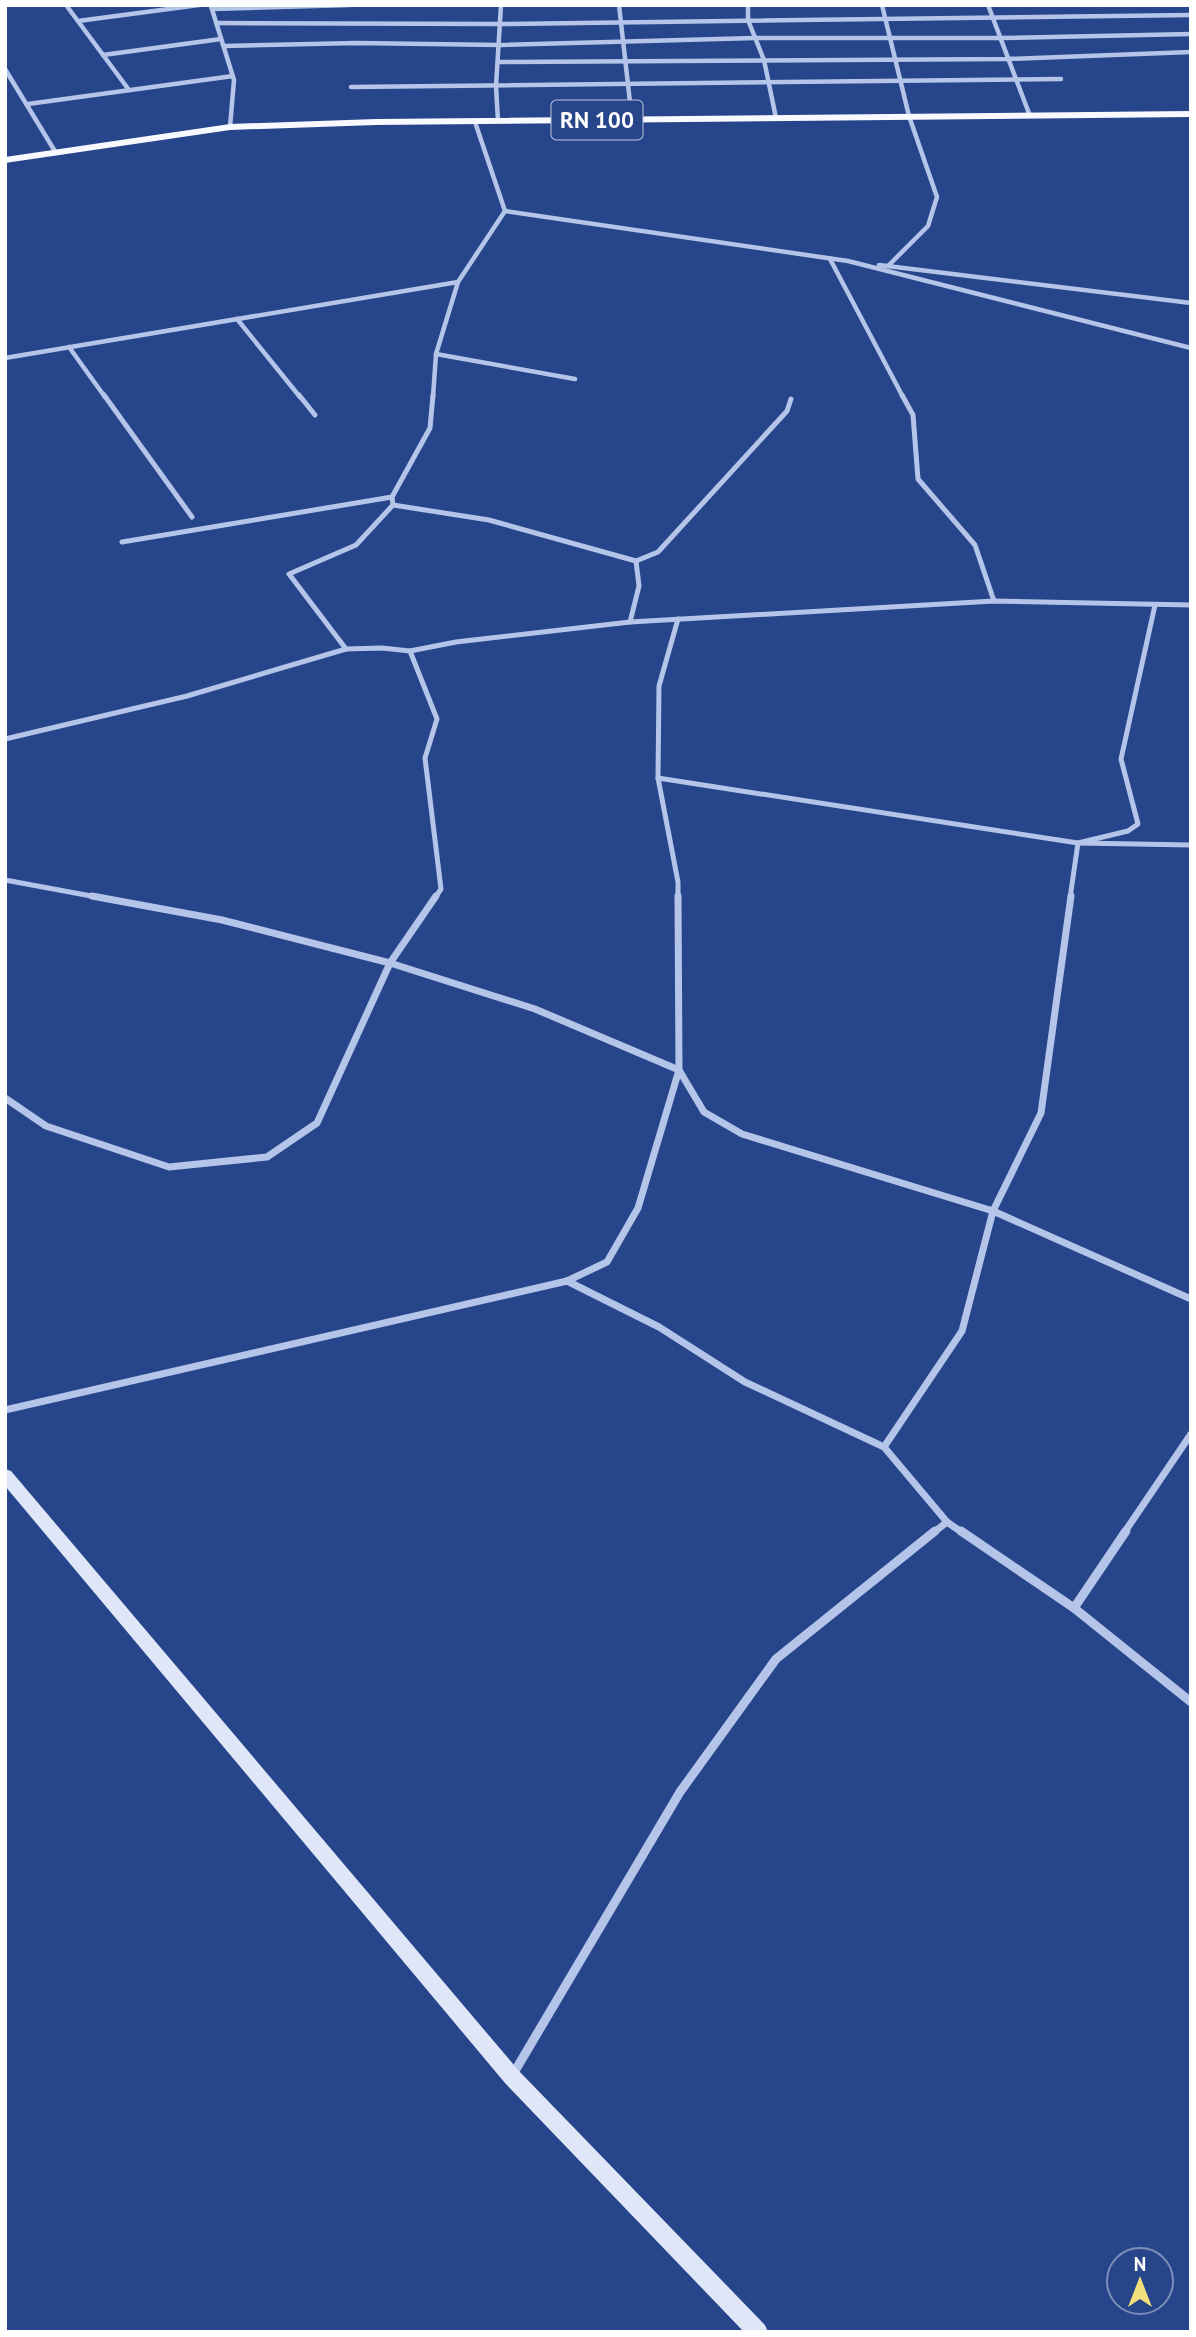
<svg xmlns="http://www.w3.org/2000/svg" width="1196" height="2337" viewBox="0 0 1196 2337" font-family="'PT Sans',sans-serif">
  <rect width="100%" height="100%" fill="#27458a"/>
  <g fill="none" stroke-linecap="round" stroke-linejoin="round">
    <!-- street-far3 -->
    <g stroke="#b5c5e9" stroke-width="4.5">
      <polyline points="66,5 129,90"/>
      <polyline points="619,5 632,120"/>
      <polyline points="748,5 748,20 764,60 776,118"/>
      <polyline points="882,5 909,116 937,197 928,226 888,266"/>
      <polyline points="988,5 1030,116"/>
      <polyline points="211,6 234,80 230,127"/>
      <polyline points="212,9 350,5"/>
      <polyline points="78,21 199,5"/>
      <polyline points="216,23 502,24 1191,15"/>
      <polyline points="224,46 356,43 500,45 755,38 1001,38 1191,34"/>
      <polyline points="103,55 221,39"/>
      <polyline points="499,62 1008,59 1191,52"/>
      <polyline points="5,69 56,153"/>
      <polyline points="351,87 1061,79"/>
      <polyline points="28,104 233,76"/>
      <polyline points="498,121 496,86 501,5"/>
      <polyline points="475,122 505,211 848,261 1191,348"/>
      <polyline points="830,259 903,397"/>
      <polyline points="879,265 1191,303"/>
      <polyline points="237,319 300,397"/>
      <polyline points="69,347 105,397"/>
      <polyline points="436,354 575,379"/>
      <polyline points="5,358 458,282 505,211"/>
      <polyline points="433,397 436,354 458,282"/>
    </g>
    <!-- street-far2 -->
    <g stroke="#b5c5e9" stroke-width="5">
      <polyline points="104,395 192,517"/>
      <polyline points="299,395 315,415"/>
      <polyline points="902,395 913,415 918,479 975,545 994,601"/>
      <polyline points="393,505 489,520 636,561 639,586 630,622"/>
      <polyline points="122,542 392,497"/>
      <polyline points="636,561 658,552 787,411 791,399"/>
      <polyline points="678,619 659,686 658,778 678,882 678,898"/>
      <polyline points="346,649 289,574 356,545 393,505 392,497 430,428 433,395"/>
      <polyline points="410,651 437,719 425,758 441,889 435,898"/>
      <polyline points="5,739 187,696 346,649 382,648 410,651 456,642 630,622 994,601 1191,605"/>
      <polyline points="658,778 1078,843 1191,845"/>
      <polyline points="5,880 102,898"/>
      <polyline points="1070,898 1078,843 1128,831 1138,824 1121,759 1155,605"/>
    </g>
    <!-- street-far1 -->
    <g stroke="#b5c5e9" stroke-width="7">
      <polyline points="92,896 222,920 390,963 535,1009 679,1070 704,1112 742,1134 993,1211 1191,1299"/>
      <polyline points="5,1098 46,1126 169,1167 267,1157 317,1123 390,963 436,896"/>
      <polyline points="567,1281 659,1327 745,1382 884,1447 947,1522 963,1533"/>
      <polyline points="5,1410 567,1281 607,1262 638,1208 679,1070 678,896"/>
      <polyline points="884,1447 962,1331 993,1211 1041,1113 1071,896"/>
      <polyline points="933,1533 947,1522"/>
      <polyline points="1124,1533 1191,1434"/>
    </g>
    <!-- street -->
    <g stroke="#b5c5e9" stroke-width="9">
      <polyline points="961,1531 1074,1608 1191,1702"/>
      <polyline points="1074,1608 1126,1531"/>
      <polyline points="512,2076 680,1792 776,1659 935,1531"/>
    </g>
    <!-- secondary -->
    <polygon fill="#dfe6f8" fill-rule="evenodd" points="5,1469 11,1471 519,2071 765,2325 768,2332 744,2332 505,2083 5,1486"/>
    <!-- primary -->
    <polygon fill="#f8f9fe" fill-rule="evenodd" points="1191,111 1191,117 376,125 230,130 5,163 5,157 230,124 376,119"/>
  </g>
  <g text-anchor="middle" stroke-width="5" stroke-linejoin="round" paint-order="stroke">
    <!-- shield labels -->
    <rect fill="#27458a" stroke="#bec7dc" stroke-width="2" x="551.5" y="100.5" width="91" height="39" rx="5"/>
    <g font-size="23" font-weight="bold" fill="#fff">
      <text x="597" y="128">RN 100</text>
    </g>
  </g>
  <!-- border -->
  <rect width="1196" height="2337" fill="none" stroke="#ffffff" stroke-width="14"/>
  <!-- north arrow -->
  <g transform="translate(1140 2281)"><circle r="33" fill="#27458a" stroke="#7d8fb9" stroke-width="2"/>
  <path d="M0-5L12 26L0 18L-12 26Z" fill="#f1df7b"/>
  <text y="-10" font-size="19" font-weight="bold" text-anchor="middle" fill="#ffffff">N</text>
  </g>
</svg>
